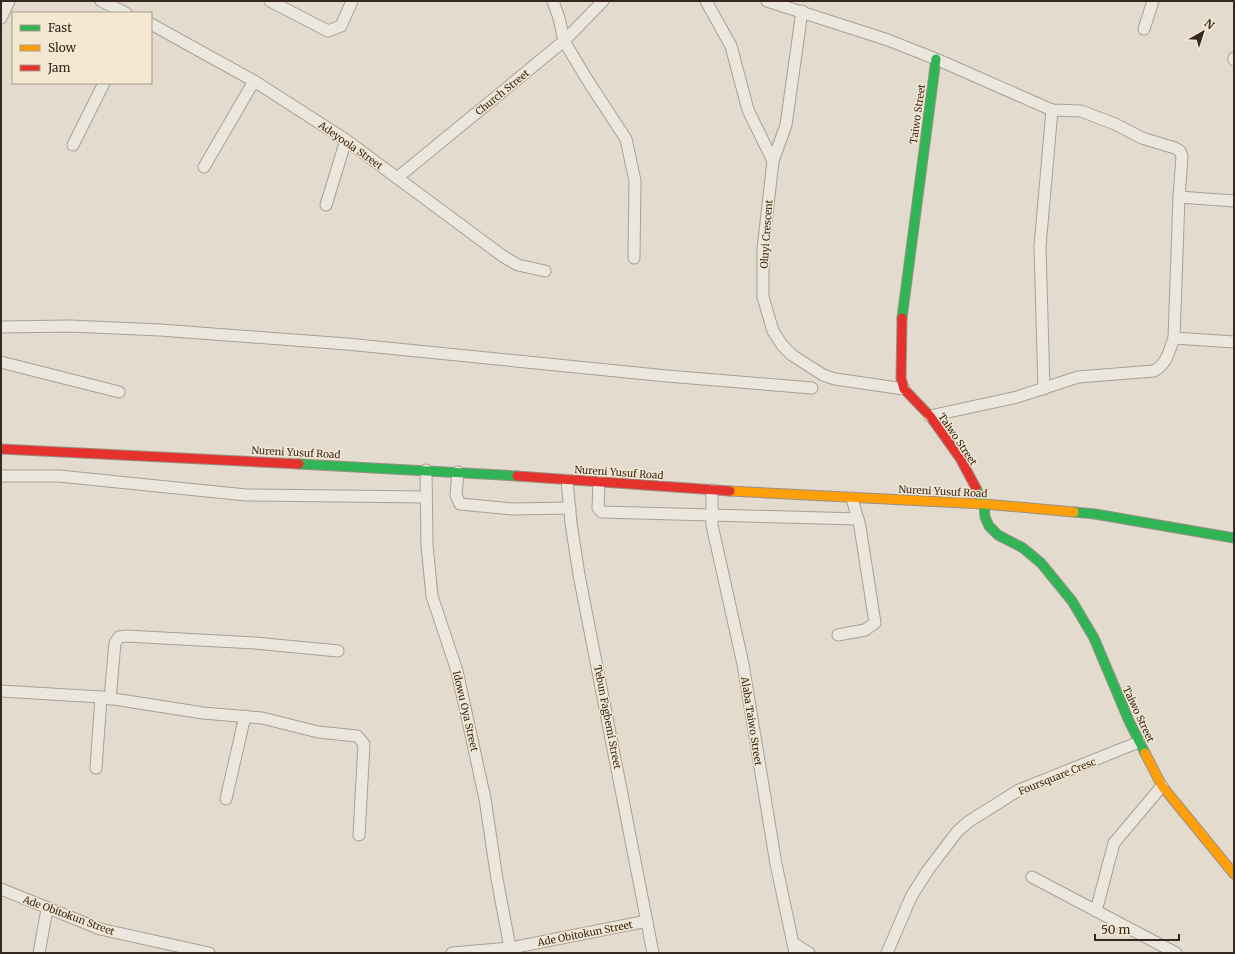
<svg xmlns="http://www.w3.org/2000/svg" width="1235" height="954" viewBox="0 0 1235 954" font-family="Merriweather,serif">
  <rect width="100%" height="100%" fill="#e3dbcd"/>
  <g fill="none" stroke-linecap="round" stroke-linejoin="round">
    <!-- street casing -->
    <g stroke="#a8a096" stroke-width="13">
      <g id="street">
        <polyline points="101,1 126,13"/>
        <polyline points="270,1 328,31 341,26 352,1"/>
        <polyline points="553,1 559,18 564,41 588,81 626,139 635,181 634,258"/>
        <polyline points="706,1 731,46 748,110 773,161 763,249 763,297 773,331 782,345 792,355 823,375 835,379 904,389"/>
        <path d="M767,1L888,40L936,59L1052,110L1081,111L1115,124L1142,138L1175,148L1180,151L1182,156L1179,197L1174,338C1169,351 1167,364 1154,371L1078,377L1017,397L930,416"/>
        <polyline points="1,18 9,1"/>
        <polyline points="151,24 254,81 346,140 504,257 518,265 545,271"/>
        <polyline points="1144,29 1153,1"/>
        <polyline points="1234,58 1234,60"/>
        <polyline points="73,145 104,83"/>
        <polyline points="773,161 786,125 802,11"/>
        <polyline points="204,167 254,81"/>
        <polyline points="397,178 564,41 603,1"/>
        <polyline points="1179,197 1234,201"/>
        <polyline points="326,205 346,140"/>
        <polyline points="1,327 70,326 160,330 347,344 667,376 812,388"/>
        <polyline points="1174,338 1234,342"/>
        <polyline points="1,362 119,392"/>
        <polyline points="1044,389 1040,246 1052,110"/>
        <polyline points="426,470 427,545 432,596 457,671 485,799 497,879 511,953"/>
        <polyline points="458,472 456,495 460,504 513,509 570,508"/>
        <polyline points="1,476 59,476 246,495 426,497"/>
        <polyline points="567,480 571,523 579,575 653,953"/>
        <polyline points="599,482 598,508 602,512 858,519"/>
        <polyline points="712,490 712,525 743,664 776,864 795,953"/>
        <polyline points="838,635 865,630 875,623 860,527 852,498"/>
        <polyline points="1,691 101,697 203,713 262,718 318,732 357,736 364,744 359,835"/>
        <polyline points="110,699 115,643 119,637 126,636 255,643 338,651"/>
        <polyline points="96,768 101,697"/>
        <polyline points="226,799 245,716"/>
        <polyline points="1032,877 1176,953"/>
        <polyline points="1,889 100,929 209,953"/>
        <polyline points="1096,911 1114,843 1162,786"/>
        <polyline points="793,943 809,953"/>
        <polyline points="39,953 47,909"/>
        <polyline points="452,953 511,948 647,921"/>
        <polyline points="887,953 911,897 928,870 957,832 968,822 1019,790 1139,742"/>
      </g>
    </g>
    <!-- fast casing -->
    <g stroke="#989086" stroke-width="11">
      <g id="fast">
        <polyline points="902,318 936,59"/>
        <polyline points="299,464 517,476"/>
        <polyline points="976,488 984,504 985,517 989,526 998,535 1023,548 1041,563 1072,601 1094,638 1129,721 1145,753"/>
        <polyline points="1074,512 1095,514 1234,538"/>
      </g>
    </g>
    <!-- slow casing -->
    <g stroke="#989086" stroke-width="11">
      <g id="slow">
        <polyline points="730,491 984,504 1074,512"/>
        <polyline points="1145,753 1162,786 1234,874"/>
      </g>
    </g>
    <!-- jam casing -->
    <g stroke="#989086" stroke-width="11">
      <g id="jam">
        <polyline points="902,318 901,378 904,389 930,416 960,458 976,488"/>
        <polyline points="1,449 299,464"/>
        <polyline points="517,476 730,491"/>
      </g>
    </g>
    <!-- street -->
    <use href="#street" stroke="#ece7de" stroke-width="11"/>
    <!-- fast -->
    <use href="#fast" stroke="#30b455" stroke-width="9"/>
    <!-- slow -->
    <use href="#slow" stroke="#ff9f0a" stroke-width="9"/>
    <!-- jam -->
    <use href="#jam" stroke="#e5322d" stroke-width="9"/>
  </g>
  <g text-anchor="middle" stroke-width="3" stroke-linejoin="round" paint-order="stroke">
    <!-- street labels -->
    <g font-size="10" fill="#37281e" stroke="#f5e8d2">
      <text transform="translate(502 92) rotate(-39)" y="4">Church Street</text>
      <text transform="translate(917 114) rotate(-82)" y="4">Taiwo Street</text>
      <text transform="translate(351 145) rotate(35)" y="4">Adeyoola Street</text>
      <text transform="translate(766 234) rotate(-86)" y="4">Oluyi Crescent</text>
      <text transform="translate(958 439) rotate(56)" y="4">Taiwo Street</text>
      <text transform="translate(296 452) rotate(3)" y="4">Nureni Yusuf Road</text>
      <text transform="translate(619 472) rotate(4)" y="4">Nureni Yusuf Road</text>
      <text transform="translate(943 491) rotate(3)" y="4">Nureni Yusuf Road</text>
      <text transform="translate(466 711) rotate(77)" y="4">Idowu Oya Street</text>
      <text transform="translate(1139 714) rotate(65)" y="4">Taiwo Street</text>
      <text transform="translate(608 717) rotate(79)" y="4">Tebun Fagbemi Street</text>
      <text transform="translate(752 721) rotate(81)" y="4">Alaba Taiwo Street</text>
      <text transform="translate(1057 776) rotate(-22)" y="4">Foursquare Cresc</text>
      <text transform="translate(69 915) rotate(20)" y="4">Ade Obitokun Street</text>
      <text transform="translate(585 933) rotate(-11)" y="4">Ade Obitokun Street</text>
    </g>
  </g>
  <!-- border -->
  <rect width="1235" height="954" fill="none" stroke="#37281e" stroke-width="4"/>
  <!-- legend -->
  <rect x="12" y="12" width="140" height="72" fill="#f5e8d2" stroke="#a99b8a"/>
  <rect x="20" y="25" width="20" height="6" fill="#30b455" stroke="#a99b8a"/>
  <text x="48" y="32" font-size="12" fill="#37281e">Fast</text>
  <rect x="20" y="45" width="20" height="6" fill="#ff9f0a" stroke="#a99b8a"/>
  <text x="48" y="52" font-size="12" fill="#37281e">Slow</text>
  <rect x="20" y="65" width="20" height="6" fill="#e5322d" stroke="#a99b8a"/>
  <text x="48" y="72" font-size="12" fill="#37281e">Jam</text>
  <!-- north arrow -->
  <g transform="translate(1203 32) rotate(39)" stroke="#f5e8d2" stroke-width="3" paint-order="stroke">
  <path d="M0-3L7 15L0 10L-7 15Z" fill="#37281e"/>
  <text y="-6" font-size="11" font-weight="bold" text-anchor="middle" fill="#37281e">N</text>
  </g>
  <!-- scale -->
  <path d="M1095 934v6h84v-6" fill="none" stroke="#37281e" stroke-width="2"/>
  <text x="1101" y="934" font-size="12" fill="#37281e" stroke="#f5e8d2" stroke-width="3" paint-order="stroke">50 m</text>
</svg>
